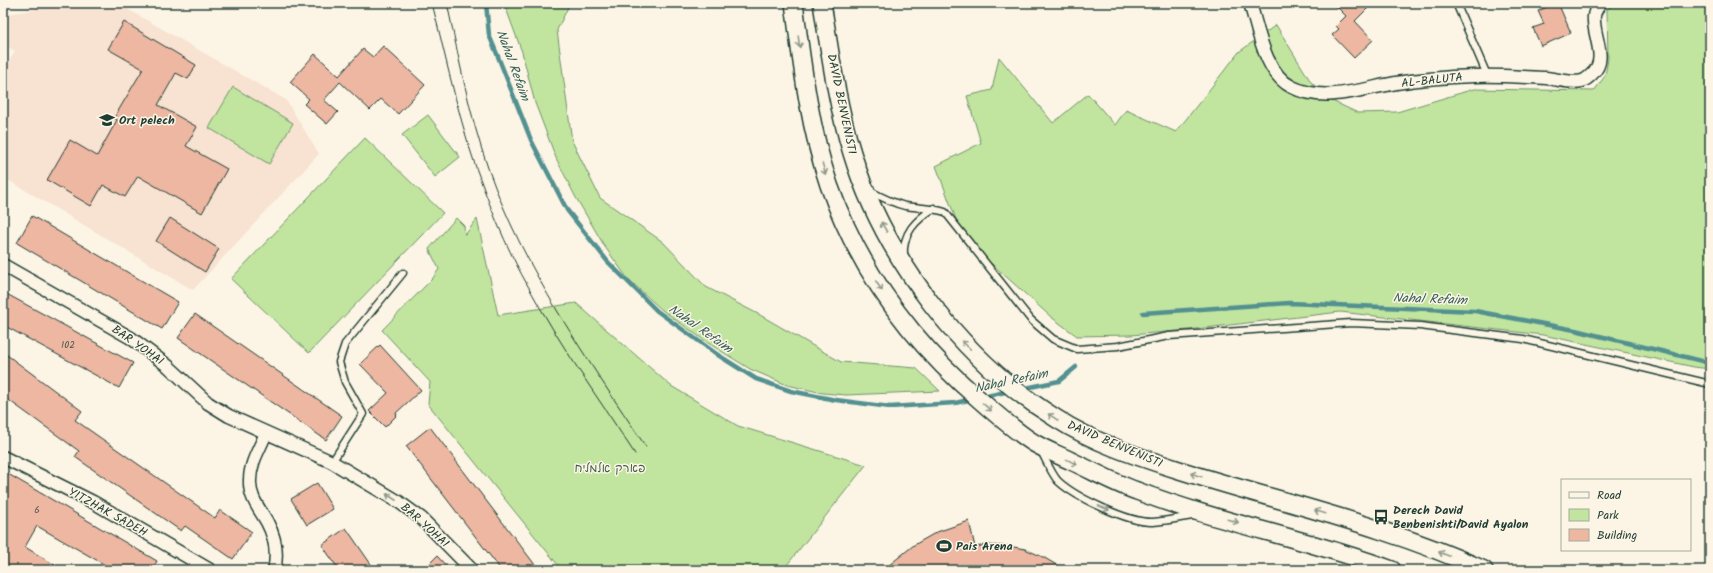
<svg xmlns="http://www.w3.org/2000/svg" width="1713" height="573" viewBox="0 0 1713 573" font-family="Kalam,'Playpen Sans Hebrew',sans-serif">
  <rect width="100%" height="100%" fill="#fcf5e5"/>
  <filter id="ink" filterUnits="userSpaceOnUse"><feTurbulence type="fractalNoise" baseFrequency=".025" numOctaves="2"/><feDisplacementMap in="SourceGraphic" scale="8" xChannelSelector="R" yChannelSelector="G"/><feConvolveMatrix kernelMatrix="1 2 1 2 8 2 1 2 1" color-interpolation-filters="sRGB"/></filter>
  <g filter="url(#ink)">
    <!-- built -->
    <polygon fill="#f8e2d1" points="74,3 117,3 286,100 319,154 193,290 3,177 3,73 15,51 3,44 3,15"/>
    <!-- green -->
    <g fill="#c1e59f" stroke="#70916a">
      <polygon points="504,3 570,3 557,30 572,141 600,198 663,242 706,287 760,315 841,362 916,368 940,391 846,395 823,393 787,385 750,369 708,343 662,310 628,279 605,247 575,196 556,158 535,103 522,52"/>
      <polygon points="1617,3 1710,3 1710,369 1694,367 1543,335 1340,312 1188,330 1131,335 1077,336 1051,317 963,238 936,166 981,143 967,96 992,90 999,57 1053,123 1088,94 1115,125 1126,110 1176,132 1239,52 1276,25 1311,82 1330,100 1358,113 1397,112 1474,89 1594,91 1605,76 1608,59 1607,9"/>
      <polygon points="233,87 293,123 269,164 209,128"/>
      <polygon points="428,115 460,157 435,177 402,135"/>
      <polygon points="365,138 443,213 309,353 231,279"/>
      <polygon points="456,218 464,226 465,235 477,219 498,315 576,303 671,386 738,426 866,465 783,570 562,570 428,404 430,382 382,330 433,278 439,269 429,249"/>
    </g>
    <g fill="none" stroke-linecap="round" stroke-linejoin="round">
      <!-- stream -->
      <g stroke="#539090" stroke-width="4.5">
        <polyline points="486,3 489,35 497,54 531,140 567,210 608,262 657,311 718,355 756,379 791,391 836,400 890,407 955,403 973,399"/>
        <polyline points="1143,313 1289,303 1475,311 1575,330 1710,363"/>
        <polyline points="1021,389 1059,381 1076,367"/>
        <polyline points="982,397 1010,391"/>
      </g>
    </g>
    <!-- building -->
    <g fill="#edb7a2" stroke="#1f3d34">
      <polygon points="1333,3 1373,3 1355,21 1373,40 1354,58 1332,35 1339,29 1336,26 1346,16"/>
      <polygon points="1556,3 1558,3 1571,33 1541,46 1533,28 1544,24 1538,11"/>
      <polygon points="124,22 196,65 188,79 176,73 158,105 197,127 186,146 227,169 202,213 138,176 125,197 103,185 91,206 47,180 70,140 97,156 117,120 114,118 143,69 108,49"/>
      <polygon points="383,46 425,85 398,114 381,99 370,110 340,82 324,100 338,112 327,124 304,104 309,99 290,82 315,54 339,76 363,49 373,57"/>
      <polygon points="32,216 178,302 162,329 17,243"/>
      <polygon points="170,218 219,249 205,272 156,241"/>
      <polygon points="3,292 133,363 119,388 3,325"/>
      <polygon points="195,314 342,416 326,440 178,338"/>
      <polygon points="380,345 421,390 396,413 397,415 385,427 369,411 388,393 360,364"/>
      <polygon points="3,352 82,411 75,420 215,518 220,510 252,532 233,559 185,526 181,531 75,457 79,451 3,396"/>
      <polygon points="430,427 539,570 501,570 406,446"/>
      <polygon points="3,471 157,561 152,570 114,570 37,526 25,547 63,570 3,570"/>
      <polygon points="317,483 333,509 307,525 291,499"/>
      <polygon points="969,521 975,547 987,545 1008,546 1025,549 1043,557 1065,570 883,570 914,545 937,532"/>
      <polygon points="346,528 375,570 339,570 322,545"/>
      <polygon points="437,556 450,570 423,570"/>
    </g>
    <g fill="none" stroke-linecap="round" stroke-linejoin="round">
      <!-- lane casing -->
      <g stroke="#1f3d34" stroke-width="9">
        <g id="lane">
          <polyline points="1456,3 1487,75"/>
          <path d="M870,191C881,197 893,203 905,206C919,208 932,208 945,212L1031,320L1053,339L1077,349L1118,346L1169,336L1351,323L1420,326L1523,339L1710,384"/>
          <path d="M904,256C902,233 916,220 934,208"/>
          <path d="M1041,451C1046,460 1051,473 1058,481C1075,497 1129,523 1153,522C1166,521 1179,518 1192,516"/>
          <polyline points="332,462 363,414 345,382 339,362 345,344 403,273"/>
        </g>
      </g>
      <!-- street casing -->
      <g stroke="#1f3d34" stroke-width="15">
        <g id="street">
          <path d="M1250,3C1258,29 1265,74 1292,87C1324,103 1362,89 1396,83C1421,79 1448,77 1474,76C1498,75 1522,77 1546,78C1558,79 1571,84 1582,81C1586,80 1590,76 1592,74C1609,59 1592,35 1594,16C1594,12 1598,7 1600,3"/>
          <polyline points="3,265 131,338 168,366 208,403 229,416 332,462 399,502 421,518 472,570"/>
          <path d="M266,433C260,448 250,463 250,480C249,497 259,508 267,522C275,537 278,554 274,570"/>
          <polyline points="3,457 93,502 210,570"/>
        </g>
      </g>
      <!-- secondary casing -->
      <g stroke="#1f3d34" stroke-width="20">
        <g id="secondary">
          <path d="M794,3C802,64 809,126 829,185C859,270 913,343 981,401C998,416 1015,431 1034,443C1046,450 1059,455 1071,461C1093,471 1114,483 1137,491C1220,523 1309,539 1392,570"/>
          <path d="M822,3C830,53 837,104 852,153C884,258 964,362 1057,419C1093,442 1136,456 1176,469C1279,502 1386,525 1484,570"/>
        </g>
      </g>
      <!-- lane -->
      <use href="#lane" stroke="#fcf5e5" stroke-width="6"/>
      <!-- street -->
      <use href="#street" stroke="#fcf5e5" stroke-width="12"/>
      <!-- secondary -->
      <use href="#secondary" stroke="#fcf5e5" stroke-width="17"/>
      <!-- tram -->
      <g stroke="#1f3d34" stroke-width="1">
        <path d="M432,3C448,66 461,131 485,192C497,224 511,256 528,286C559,344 599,399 635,454"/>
        <path d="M447,3C459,58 469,114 488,168C524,270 586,357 646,447"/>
      </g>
    </g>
    <!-- one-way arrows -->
    <defs><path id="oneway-shaft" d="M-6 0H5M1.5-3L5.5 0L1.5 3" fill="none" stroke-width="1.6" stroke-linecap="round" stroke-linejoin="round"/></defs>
    <g stroke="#8e998c">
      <use href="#oneway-shaft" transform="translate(799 42) rotate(82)"/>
      <use href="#oneway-shaft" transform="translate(824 169) rotate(73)"/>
      <use href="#oneway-shaft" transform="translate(884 227) rotate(-119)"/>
      <use href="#oneway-shaft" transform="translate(879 286) rotate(57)"/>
      <use href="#oneway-shaft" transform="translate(966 345) rotate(-136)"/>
      <use href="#oneway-shaft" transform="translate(987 407) rotate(41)"/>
      <use href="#oneway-shaft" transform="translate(1053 417) rotate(-146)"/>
      <use href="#oneway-shaft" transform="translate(1072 462) rotate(26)"/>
      <use href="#oneway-shaft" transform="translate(1196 475) rotate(-163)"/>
      <use href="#oneway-shaft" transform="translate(391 497) rotate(-147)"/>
      <use href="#oneway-shaft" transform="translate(1104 508) rotate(22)"/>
      <use href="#oneway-shaft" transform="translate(1320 512) rotate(-163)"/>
      <use href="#oneway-shaft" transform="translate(1233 521) rotate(16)"/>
      <use href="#oneway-shaft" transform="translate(1444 554) rotate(-159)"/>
    </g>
  </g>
  <!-- icons -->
  <defs>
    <g id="school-bare" transform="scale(1.2)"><path d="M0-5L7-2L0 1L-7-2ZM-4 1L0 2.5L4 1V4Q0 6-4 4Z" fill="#1f3d34" stroke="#fcf5e5" stroke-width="2.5" paint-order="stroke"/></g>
    <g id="bus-bare" transform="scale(1.2)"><path d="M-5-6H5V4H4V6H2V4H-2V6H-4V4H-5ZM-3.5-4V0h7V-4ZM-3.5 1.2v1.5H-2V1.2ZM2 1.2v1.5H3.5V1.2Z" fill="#1f3d34" stroke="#fcf5e5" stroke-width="2.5" paint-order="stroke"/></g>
    <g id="stadium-bare" transform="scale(1.2)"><path d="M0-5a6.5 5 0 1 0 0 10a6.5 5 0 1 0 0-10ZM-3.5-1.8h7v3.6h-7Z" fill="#1f3d34" stroke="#fcf5e5" stroke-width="2.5" paint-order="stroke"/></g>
  </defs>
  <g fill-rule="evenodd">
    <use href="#school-bare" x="107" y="120"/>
    <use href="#bus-bare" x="1381" y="517"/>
    <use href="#stadium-bare" x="944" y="546"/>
  </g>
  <g text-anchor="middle" stroke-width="3" stroke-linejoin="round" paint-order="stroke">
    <!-- number labels -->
    <g font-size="10" fill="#525c50">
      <text x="68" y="348">102</text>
      <text x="37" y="513">6</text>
    </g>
    <!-- street labels -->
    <g font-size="12" fill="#1f3d34" stroke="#fcf5e5">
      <text transform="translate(1432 80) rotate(-6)" y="4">AL-BALUTA</text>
      <text transform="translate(842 104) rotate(78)" y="4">DAVID BENVENISTI</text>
      <text transform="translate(138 345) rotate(35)" y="4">BAR YOHAI</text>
      <text transform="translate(1115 444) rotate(23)" y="4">DAVID BENVENISTI</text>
      <text transform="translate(108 512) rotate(29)" y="4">YITZHAK SADEH</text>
      <text transform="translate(425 525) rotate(42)" y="4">BAR YOHAI</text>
    </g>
    <!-- poi labels -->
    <g font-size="12" font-weight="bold" fill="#1f3d34" stroke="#fcf5e5" text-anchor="start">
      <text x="119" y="124">Ort pelech</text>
      <text x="1393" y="514">Derech David<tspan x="1393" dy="14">Benbenishti/David Ayalon</tspan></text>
      <text x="956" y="550">Pais Arena</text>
    </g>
    <!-- park labels -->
    <g font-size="12" fill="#3f5f49" stroke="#fcf5e5">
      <text x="610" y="472">פארק אלמליח</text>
    </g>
    <!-- water labels -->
    <g font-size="13" font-style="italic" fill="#35605a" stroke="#fcf5e5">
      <text transform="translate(514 65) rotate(70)" y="5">Nahal Refaim</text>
      <text transform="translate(1430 298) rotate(2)" y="5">Nahal Refaim</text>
      <text transform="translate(701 328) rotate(35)" y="5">Nahal Refaim</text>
      <text transform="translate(1011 380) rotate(-12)" y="5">Nahal Refaim</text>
    </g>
  </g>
  <!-- margin -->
  <rect width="1713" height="573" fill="none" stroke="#fcf5e5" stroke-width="16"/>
  <rect x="8" y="8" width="1697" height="557" fill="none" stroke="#1f3d34" stroke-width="1.5" filter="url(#ink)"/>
  <!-- legend -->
  <rect x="1561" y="479" width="130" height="72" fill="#fcf5e5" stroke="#a4ab9e"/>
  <rect x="1569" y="492" width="20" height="6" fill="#fcf5e5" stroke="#a4ab9e"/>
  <text x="1597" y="499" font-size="12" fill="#1f3d34">Road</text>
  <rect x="1569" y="509" width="20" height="12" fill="#c1e59f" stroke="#a4ab9e"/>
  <text x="1597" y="519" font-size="12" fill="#1f3d34">Park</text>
  <rect x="1569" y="529" width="20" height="12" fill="#edb7a2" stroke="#a4ab9e"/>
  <text x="1597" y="539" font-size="12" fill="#1f3d34">Building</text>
</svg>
